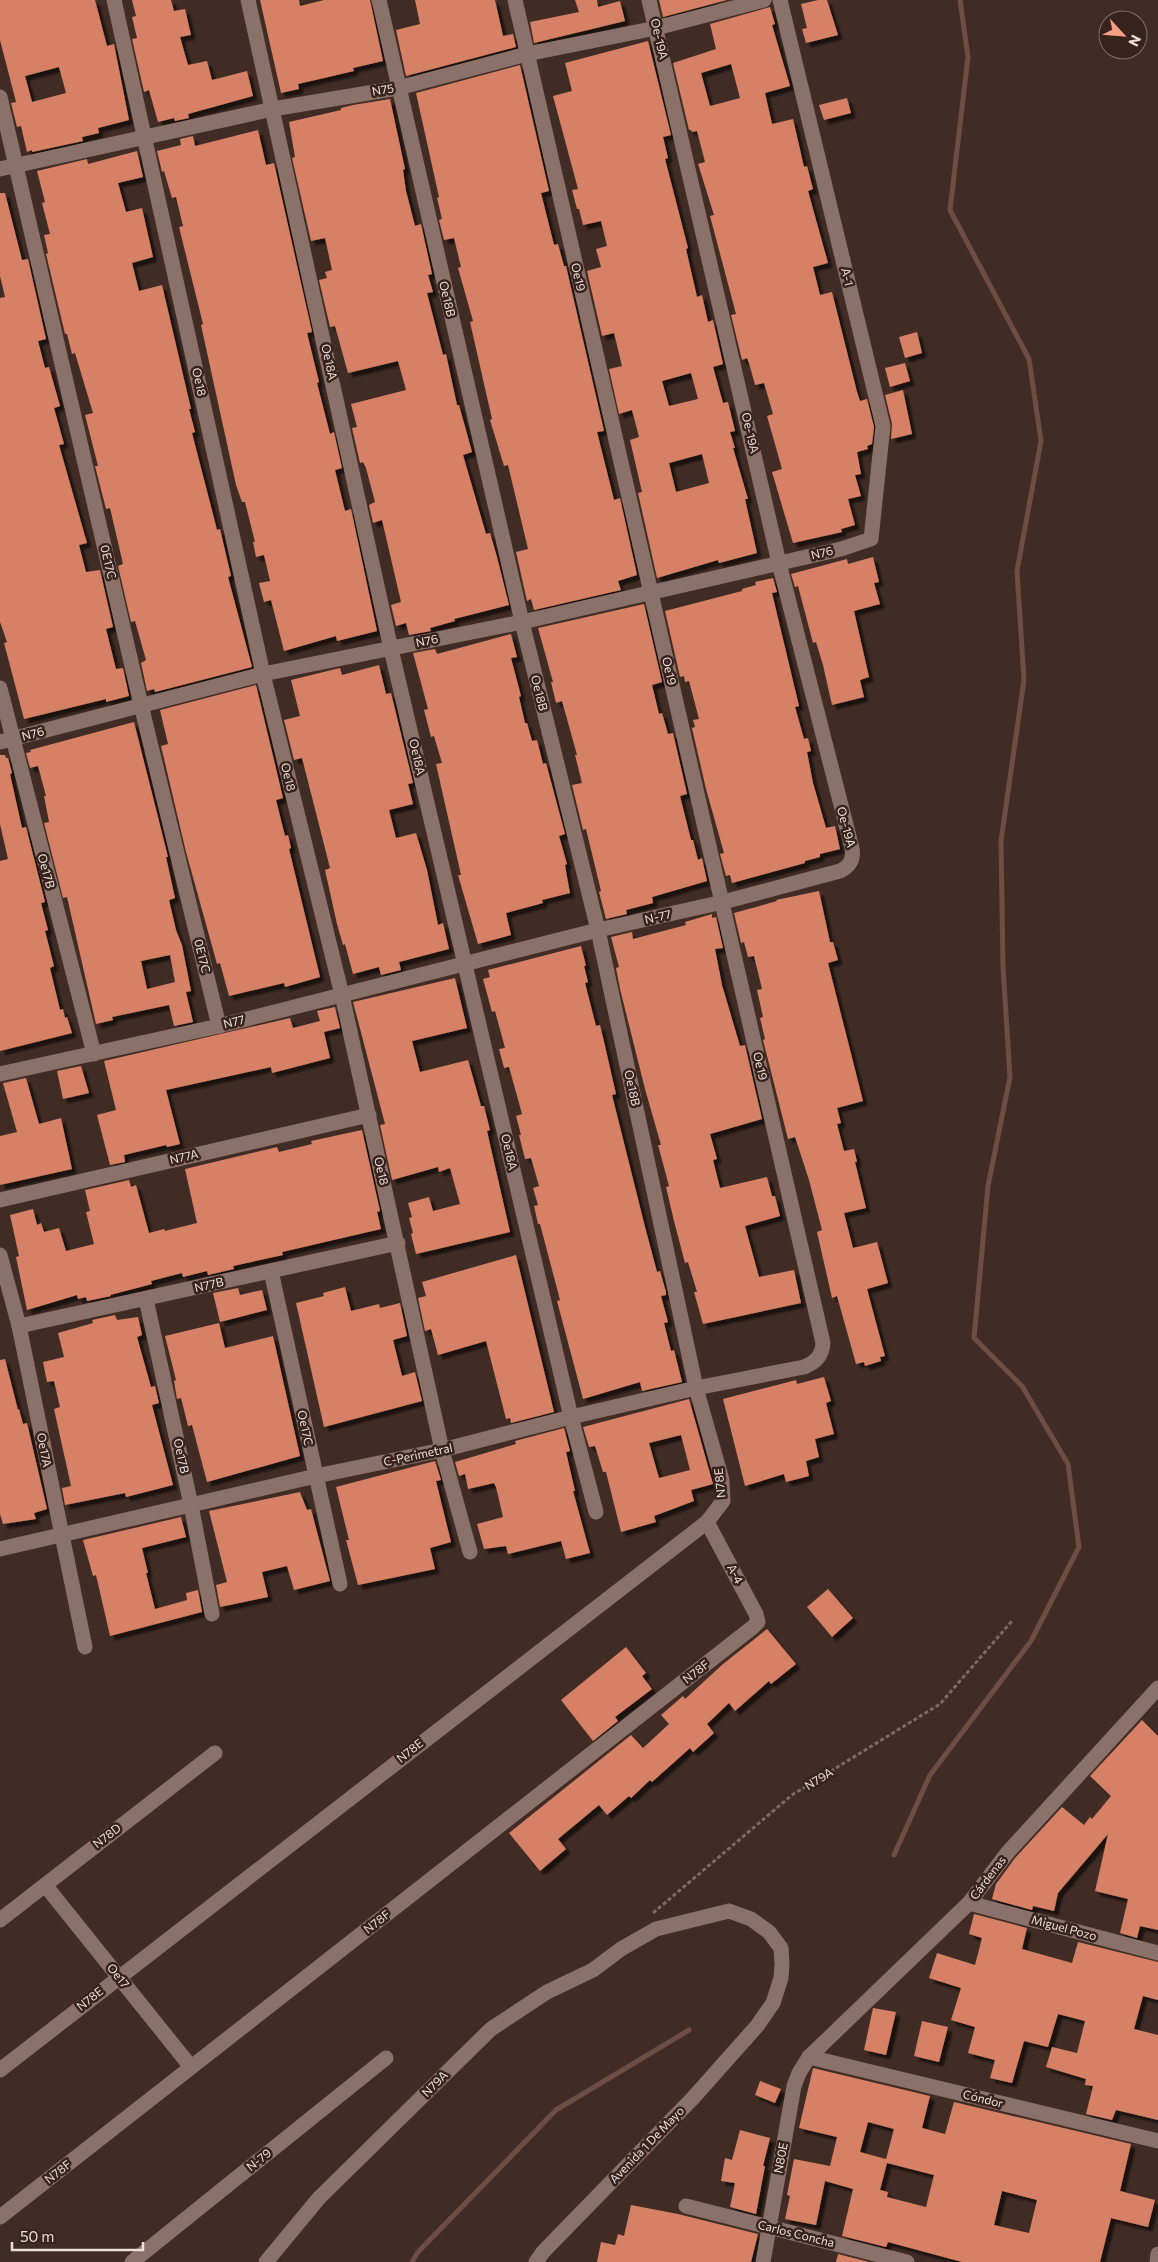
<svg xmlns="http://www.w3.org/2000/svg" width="1158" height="2262" viewBox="0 0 1158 2262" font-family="Commissioner,sans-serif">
  <defs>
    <filter id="shadow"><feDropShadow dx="4.5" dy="4.5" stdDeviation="1" flood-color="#0009"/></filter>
  </defs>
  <rect width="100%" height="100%" fill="#412c25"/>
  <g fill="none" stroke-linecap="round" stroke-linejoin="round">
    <!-- stream -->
    <g stroke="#6e4d44" stroke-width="5">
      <polyline points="894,1855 930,1775 1031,1641 1079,1547 1068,1464 1022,1386 974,1338 988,1186 1010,1077 1003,967 1001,841 1024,680 1017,571 1041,441 1029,359 950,210 968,57 960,0"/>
      <polyline points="412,2262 418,2252 556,2110 689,2030"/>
    </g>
  </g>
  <!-- building -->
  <g fill="#d68065" fill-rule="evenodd" filter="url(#shadow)">
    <path d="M0,0H95L107,46L114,44L129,120L98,128L99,133L82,137L83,141L32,152V150L27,152L21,126L17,127L11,103L16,102L0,40ZM59,67L66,93L32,102L25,76Z"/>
    <polygon points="132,0 171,0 174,11 185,9 191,35 180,37 188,65 207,61 212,80 247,71 253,96 188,114 189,118 175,121 174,118 158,122 149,90 144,92 132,39 137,38 132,17 136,16"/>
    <polygon points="260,0 299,0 300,6 324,0 370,0 383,61 353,68 354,71 298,84 299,89 281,93"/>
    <polygon points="415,0 495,0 503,36 513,34 516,47 406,76 396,30 420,24"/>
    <polygon points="575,0 597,0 598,7 620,1 625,21 534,43 530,22 579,12"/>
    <polygon points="659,0 727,0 663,17"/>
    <polygon points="818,0 827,0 838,35 806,43 802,29 807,28 801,4"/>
    <path d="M770,7L775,24L772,25L790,86L765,93L772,124L793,119L804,167L807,166L813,189L808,191L828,263L813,267L820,295L832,292L857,392L860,401L867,399L874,427L872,444L867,446L868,449L857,452L861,474L855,475L861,496L848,499L855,525L841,529L842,532L793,543L772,472L782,469L767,416L773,414L764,383L755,385L749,363L747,358L742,360L731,315L736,314L710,216L714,215L698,164L705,162L697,131L692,132L691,130H689L673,63L716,49L710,24ZM731,64L740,98L710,106L701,73Z"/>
    <path d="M648,41L671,135L663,137L668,158L665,159L688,248L686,249L697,297L702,295L708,322L713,320L723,364L713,367L723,403L728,402L735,431L730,432L735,448H733L748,499H745L757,553L719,563L718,560L657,578L638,493L642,492L630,440L639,437L632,410L619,414L609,369L622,366L614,333L602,336L587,271L601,267L596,249L607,246L601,221L583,225L579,209H577L572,190L578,189L553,96L572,91L565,63ZM691,373L698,399L669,406L662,381ZM702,454L709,483L676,492L669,463Z"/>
    <polygon points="520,65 549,191 541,193 554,245 558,244 564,266 566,266 604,431 597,432 614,500 620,498 637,575 618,581 621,590 534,610 531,599 527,601 516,552 528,549 508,465 504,466 490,420 492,419 470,322 473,321 458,268 461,267 454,238 444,240 439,220 442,219 437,198 439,197 416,93"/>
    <polygon points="847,98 851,113 824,120 819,105"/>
    <polygon points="390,99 405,169 403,170 406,191 415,226 421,224 432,274 428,275 433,292 427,293 443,355 446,354 457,405 459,405 472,452 463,455 486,534 490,533 497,557 509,605 454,619 455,621 430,628 431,631 409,635 406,623 396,626 391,605 401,602 382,520 373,523 369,505 375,502 366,468 363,462 360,463 352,428 357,427 351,404 406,390 398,361 348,373 335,326 330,327 319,280 327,278 325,272 332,270 325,238 311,241 292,158 295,157 289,122 341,110 341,108 353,105"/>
    <polygon points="258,130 266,165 274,163 312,332 307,333 319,382 317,383 330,434 334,432 342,468 335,470 345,511 351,509 377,631 337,641 336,636 284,651 271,600 264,602 259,583 270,581 264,555 256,557 253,542 255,542 245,502 242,502 236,485 201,325 203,324 179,227 183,226 176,197 172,198 164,171 162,172 157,151 181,145 180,139 193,136 195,146"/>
    <polygon points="137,151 143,177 118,183 126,212 142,208 153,257 132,263 139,291 162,285 191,409 189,409 195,432 192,433 217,530 220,529 231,576 228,577 252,667 155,692 154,689 147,691 141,663 146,660 135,621 131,622 118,566 123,564 110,508 106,509 95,466 98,466 85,415 93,413 75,353 72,354 67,334 65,334 46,254 48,253 44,235 50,234 42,203 45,202 37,171 87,159 88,164"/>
    <polygon points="0,193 5,193 22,260 28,259 46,339 38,341 45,368 49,367 60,406 54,408 64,444 59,445 87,543 79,545 86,572 100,570 113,627 106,629 116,669 123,668 129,696 106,702 106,699 24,719 8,658 4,643 7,642 0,622 0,298 5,297 0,276"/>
    <polygon points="917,332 922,353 905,358 899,337"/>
    <polygon points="905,363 910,381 890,387 885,368"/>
    <polygon points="903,390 912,434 891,439 892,424 885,395"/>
    <polygon points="873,557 879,582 874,583 880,604 854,611 869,677 860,680 864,697 832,705 823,665 816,642 813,643 798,586 795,587 791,574 847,559 848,564"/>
    <polygon points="773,578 777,592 772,593 799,706 795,707 804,739 808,738 811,751 807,752 813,783 826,828 835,826 840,849 820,854 820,857 805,861 805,863 732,883 730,875 726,876 720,854 724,853 706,789 692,728 695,727 693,720 699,719 689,681 685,682 684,676 680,677 665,611 742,591 742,589 756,585 755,582"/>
    <polygon points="644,604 662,682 652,685 659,714 662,713 668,734 673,733 687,794 680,796 691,840 693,840 698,860 702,858 707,881 652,897 653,903 626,910 627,914 606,919 599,892 601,891 586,829 583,830 572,785 582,783 575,755 577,755 562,701 556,703 551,682 553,682 538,628"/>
    <polygon points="511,634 517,657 511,658 521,696 519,697 525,723 527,723 532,741 537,740 543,764 546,763 565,834 559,836 567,864 565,865 567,877 570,893 542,900 543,903 506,913 511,935 478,944 458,875 461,875 436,764 442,763 434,736 431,737 424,710 428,709 413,653 435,649 437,654"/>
    <polygon points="379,665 386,694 391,693 413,783 408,784 413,804 389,810 396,838 416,833 427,870 438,925 443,923 449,949 399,962 401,970 381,975 379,967 353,974 345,944 343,945 337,924 325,870 330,868 302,758 294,760 284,720 300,716 291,680 340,668 342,675"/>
    <polygon points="256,685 283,798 276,800 285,836 288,835 291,848 289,849 320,977 285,987 284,983 229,996 220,963 217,964 186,852 161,746 168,744 160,710"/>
    <path d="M134,722L168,857H166L175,898L169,900L176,930L182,945L191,991L186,992L193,1022L174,1026L169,1005L112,1017L113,1020L96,1024L67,897L63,898L44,823L49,822L44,796H46L38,766L30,768L26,753L31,752L30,750ZM170,955L175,982L147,989L141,961Z"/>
    <polygon points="0,755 5,755 6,758 8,758 12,773 10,774 22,828 26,827 45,902 41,903 48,930 45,931 54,966 50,968 60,1010 63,1009 65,1018 67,1017 72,1033 0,1051 0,861 8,859 0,824"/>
    <polygon points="819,891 830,942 833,942 838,960 828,963 863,1101 837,1108 841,1123 837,1124 844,1151 854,1149 857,1162 855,1162 866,1208 844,1213 853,1248 877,1242 888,1283 867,1289 885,1356 880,1357 881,1361 865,1366 864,1362 856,1364 837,1296 832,1298 817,1232 822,1230 809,1180 795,1137 788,1139 763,1040 765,1039 760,1018 763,1017 757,990 762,989 754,956 748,957 744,942 741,943 734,913 777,901 776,900"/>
    <polygon points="712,914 712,918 716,917 723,948 715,949 722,985 740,1046 745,1045 762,1119 710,1134 717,1159 713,1160 720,1188 767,1177 772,1196 775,1196 780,1216 745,1226 759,1277 794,1270 801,1303 703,1324 694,1292 697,1292 688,1262 685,1263 674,1221 666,1187 669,1186 658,1145 661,1145 645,1089 620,989 616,968 619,967 611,937 632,932 633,939 686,925 685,922"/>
    <polygon points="581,946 586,966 584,966 588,982 585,983 596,1026 600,1025 605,1046 616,1094 612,1095 645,1227 657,1272 660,1271 666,1292 666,1295 661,1296 668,1322 664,1323 671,1351 674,1350 682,1382 642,1391 640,1382 583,1399 557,1301 560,1300 540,1224 538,1224 534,1206 538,1205 533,1188 539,1186 531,1158 525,1159 519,1135 521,1135 516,1116 522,1114 509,1067 504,1068 499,1049 505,1048 495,1011 492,1012 483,979 490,977 488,970"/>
    <polygon points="455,978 467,1028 412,1041 420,1072 468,1060 481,1106 484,1106 490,1130 487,1131 510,1232 416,1254 411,1234 413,1233 409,1218 412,1217 408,1203 429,1197 433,1211 460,1204 450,1168 439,1172 438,1167 392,1180 380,1125 385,1124 353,1002"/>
    <polygon points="335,1007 340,1028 324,1032 330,1058 272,1073 271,1067 166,1090 180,1144 167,1147 166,1145 124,1155 125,1162 110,1165 97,1115 116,1110 104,1061 290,1018 293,1028 320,1021 317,1011"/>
    <polygon points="81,1066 89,1093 63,1099 57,1071"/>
    <polygon points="26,1078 39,1124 61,1118 72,1169 0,1185 0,1136 17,1132 3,1083"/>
    <polygon points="362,1130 380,1211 377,1212 381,1229 282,1252 283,1255 233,1266 234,1269 208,1275 207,1271 183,1277 182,1273 151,1281 152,1284 110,1295 111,1296 87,1301 86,1297 78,1299 77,1295 27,1310 16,1257 19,1256 10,1215 33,1209 37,1225 41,1223 44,1232 59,1228 66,1251 94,1244 86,1212 90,1211 85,1190 129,1180 131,1187 136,1185 149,1233 164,1229 165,1231 197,1223 185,1169 277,1147 279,1152 312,1144 311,1141"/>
    <polygon points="516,1255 554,1412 511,1423 510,1418 506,1419 486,1341 438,1355 431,1329 425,1331 418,1298 426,1296 422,1282"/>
    <polygon points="345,1287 351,1311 379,1304 380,1308 400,1303 407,1336 393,1340 402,1376 415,1372 422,1401 324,1427 296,1303 324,1296 323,1293"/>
    <polygon points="238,1288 240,1295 262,1290 267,1310 220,1322 213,1293"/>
    <polygon points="115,1315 117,1320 138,1317 142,1335 137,1337 151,1387 155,1386 159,1403 152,1405 173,1485 126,1497 125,1493 65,1505 62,1488 71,1486 54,1409 60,1407 54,1381 47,1382 43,1362 64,1357 58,1333 93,1323 92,1320"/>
    <polygon points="219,1323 225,1348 273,1336 300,1456 207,1482 192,1425 188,1426 181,1398 177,1399 174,1381 176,1380 165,1336"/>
    <polygon points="5,1359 18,1410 19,1409 23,1424 27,1423 47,1509 34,1513 36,1519 3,1524 0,1514 0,1360"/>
    <polygon points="824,1377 831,1401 826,1403 834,1434 815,1439 819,1457 806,1461 809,1476 786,1482 784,1474 745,1486 723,1399 796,1380 797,1384"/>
    <path d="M689,1399L713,1484L691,1490L694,1501L654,1516L656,1522L621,1532L606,1472H603L595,1446L589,1447L583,1427ZM681,1435L690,1470L659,1478L649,1443Z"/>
    <polygon points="564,1428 570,1451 566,1452 575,1491 573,1491 590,1553 566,1559 561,1541 508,1554 506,1546 484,1549 477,1524 503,1517 496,1487 494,1483 468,1489 465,1474 459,1476 455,1462 516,1444 515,1441"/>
    <polygon points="435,1461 441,1480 436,1481 451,1542 430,1548 435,1569 358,1585 346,1540 349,1540 336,1487"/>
    <polygon points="300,1492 307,1510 311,1509 330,1581 294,1590 287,1566 262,1572 268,1597 220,1607 216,1585 227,1582 209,1511"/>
    <polygon points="181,1517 186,1537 142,1548 148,1573 146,1573 155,1609 187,1600 186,1593 198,1590 202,1612 110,1636 96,1575 93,1576 83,1540"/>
    <polygon points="828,1589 853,1618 832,1637 807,1607"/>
    <polygon points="767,1629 796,1664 771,1684 769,1681 735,1711 729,1703 707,1724 714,1733 693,1752 690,1748 652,1782 650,1780 631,1798 629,1796 607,1815 599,1805 558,1839 566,1849 540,1871 509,1833 631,1735 643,1748 669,1724 661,1715 683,1696 685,1699 723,1664"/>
    <polygon points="626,1647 646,1673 642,1676 652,1689 615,1717 618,1721 593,1741 561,1700"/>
    <polygon points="1142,1720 1158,1736 1158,1930 1140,1926 1137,1938 1120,1933 1128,1899 1095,1891 1108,1834 1058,1893 1054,1911 1033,1906 1032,1910 992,1899 996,1884 1015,1858 1062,1807 1084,1825 1090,1817 1092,1819 1111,1796 1090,1776"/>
    <polygon points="974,1914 1027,1928 1022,1949 1072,1963 1078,1942 1158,1962 1158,2000 1143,1996 1134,2029 1158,2035 1158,2120 1116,2110 1112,2120 1086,2114 1093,2086 1085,2085 1086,2079 1046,2067 1052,2047 1077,2053 1085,2021 1058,2014 1048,2047 1024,2041 1012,2083 990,2078 995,2060 968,2053 975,2027 951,2020 961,1988 929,1978 937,1953 975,1965 982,1938 969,1934"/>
    <polygon points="873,2008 896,2012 886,2055 864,2050"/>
    <polygon points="922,2021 948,2027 939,2062 914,2056"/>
    <path d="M813,2068L930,2096L922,2128L945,2134L954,2102L1131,2144L1120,2191L1155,2200L1148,2227L1111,2218L1100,2262H962L888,2242L886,2247L842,2236L853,2189L825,2181L816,2225L785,2219L790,2196L787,2195L794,2159L830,2166L837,2137L799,2128ZM868,2122L894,2129L886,2159L860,2152ZM887,2163L934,2175L926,2207L887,2197L888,2192L880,2190ZM1002,2191L1037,2200L1029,2233L994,2225Z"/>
    <polygon points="760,2081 781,2089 775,2103 755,2095"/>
    <polygon points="740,2130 770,2138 763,2166 765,2166 756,2214 730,2207 735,2183 721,2181 725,2158 732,2160"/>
    <polygon points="631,2205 678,2214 758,2234 751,2262 597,2262 601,2242 615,2245 618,2234 624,2236"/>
    <polygon points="838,2254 869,2262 836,2262"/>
  </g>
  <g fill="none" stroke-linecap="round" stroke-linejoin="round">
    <!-- path -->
    <polyline stroke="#7c6a63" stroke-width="3" stroke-dasharray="4 2.5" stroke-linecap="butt" points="653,1913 792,1795 940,1704 1012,1621"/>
    <!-- street -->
    <g stroke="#8a7169" stroke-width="15">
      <polyline points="114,0 263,674 342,995 442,1450 470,1552"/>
      <polyline points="248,0 391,649 571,1417 596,1512"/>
      <polyline points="0,97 141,705 219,1026"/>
      <polyline points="0,169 273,109 398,88 527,54 656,28 764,0"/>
      <polyline points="0,688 94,1054"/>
      <polyline points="0,742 263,674 522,622 841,549 871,539 883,426 780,0"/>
      <path d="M0,1074L219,1026L598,930L723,902L840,871C850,866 854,859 852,848L779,563L649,0"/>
      <polyline points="0,1200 369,1115"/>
      <polyline points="0,1255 19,1326 85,1647"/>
      <polyline points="271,1271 340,1584"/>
      <polyline points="146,1299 191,1505 212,1614"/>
      <polyline points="19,1326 398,1243"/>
      <path d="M0,1549L316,1476L442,1450L571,1417L696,1388L804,1367C816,1362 822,1356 823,1343L515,0"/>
      <polyline points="45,1885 191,2067"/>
      <polyline points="969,1903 1158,1953"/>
      <polyline points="0,1920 215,1753"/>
      <polyline points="809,2057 1158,2141"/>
      <polyline points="0,2070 707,1522 723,1501 722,1480 696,1388 598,930 522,622 379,0"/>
      <polyline points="686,2206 907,2262"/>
      <polyline points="0,2217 753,1627 758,1622 756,1614 707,1522"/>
      <polyline points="132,2262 386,2058"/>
      <polyline points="266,2262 319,2198 491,2029 547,1992 593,1970 621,1949 656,1929 729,1911 751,1919 769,1932 781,1948 782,1964 781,1978 773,2003 757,2026 693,2098 543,2252 536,2262"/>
      <polyline points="763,2262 794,2086 799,2073 809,2057 969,1903 1008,1852 1158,1688"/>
      <polyline points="1157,2262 1158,2254"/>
    </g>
  </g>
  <g text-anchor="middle" stroke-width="5" stroke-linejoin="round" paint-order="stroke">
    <!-- street labels -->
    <g font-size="12" fill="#eddfda" stroke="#37221c">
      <text transform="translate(659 39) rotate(77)" y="4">Oe-19A</text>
      <text transform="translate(383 90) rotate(-10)" y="4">N75</text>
      <text transform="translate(578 277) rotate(77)" y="4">Oe19</text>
      <text transform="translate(847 277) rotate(76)" y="4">A-1</text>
      <text transform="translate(447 299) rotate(77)" y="4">Oe18B</text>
      <text transform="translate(329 362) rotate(78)" y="4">Oe18A</text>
      <text transform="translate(199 382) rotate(78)" y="4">Oe18</text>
      <text transform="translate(750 433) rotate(77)" y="4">Oe-19A</text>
      <text transform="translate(822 553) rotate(-13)" y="4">N76</text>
      <text transform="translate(108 562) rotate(77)" y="4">0E17C</text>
      <text transform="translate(427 641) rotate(-12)" y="4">N76</text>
      <text transform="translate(669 671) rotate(77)" y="4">Oe19</text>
      <text transform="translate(539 693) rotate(76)" y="4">Oe18B</text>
      <text transform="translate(33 734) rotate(-15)" y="4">N76</text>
      <text transform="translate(417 757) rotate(77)" y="4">Oe18A</text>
      <text transform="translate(288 777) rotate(76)" y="4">Oe18</text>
      <text transform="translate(846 827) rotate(75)" y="4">Oe-19A</text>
      <text transform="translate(46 871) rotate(75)" y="4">Oe17B</text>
      <text transform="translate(658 917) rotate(-13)" y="4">N-77</text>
      <text transform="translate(202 956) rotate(76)" y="4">0E17C</text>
      <text transform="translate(234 1022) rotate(-14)" y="4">N77</text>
      <text transform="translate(760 1066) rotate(77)" y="4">Oe19</text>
      <text transform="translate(632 1088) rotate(78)" y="4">Oe18B</text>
      <text transform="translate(509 1152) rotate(77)" y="4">Oe18A</text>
      <text transform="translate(184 1157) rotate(-13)" y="4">N77A</text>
      <text transform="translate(381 1171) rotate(77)" y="4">Oe18</text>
      <text transform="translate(209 1285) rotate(-13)" y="4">N77B</text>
      <text transform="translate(305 1428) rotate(78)" y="4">Oe17C</text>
      <text transform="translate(44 1450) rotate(79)" y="4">Oe17A</text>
      <text transform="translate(418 1455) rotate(-12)" y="4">C-Perimetral</text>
      <text transform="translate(181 1456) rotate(78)" y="4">Oe17B</text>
      <text transform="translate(720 1483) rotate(-96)" y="4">N78E</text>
      <text transform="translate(735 1574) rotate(62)" y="4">A-4</text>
      <text transform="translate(696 1672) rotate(-38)" y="4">N78F</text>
      <text transform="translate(410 1751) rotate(-38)" y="4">N78E</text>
      <text transform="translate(819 1779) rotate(-32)" y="4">N79A</text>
      <text transform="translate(107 1836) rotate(-38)" y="4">N78D</text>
      <text transform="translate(988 1878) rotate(-53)" y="4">Cárdenas</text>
      <text transform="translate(377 1922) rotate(-38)" y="4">N78F</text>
      <text transform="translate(1064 1928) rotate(15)" y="4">Miguel Pozo</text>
      <text transform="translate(118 1976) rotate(51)" y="4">Oe17</text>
      <text transform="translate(90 1999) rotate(-38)" y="4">N78E</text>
      <text transform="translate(435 2084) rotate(-45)" y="4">N79A</text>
      <text transform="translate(983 2099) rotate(14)" y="4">Cóndor</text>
      <text transform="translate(647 2145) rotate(-46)" y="4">Avenida 1 De Mayo</text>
      <text transform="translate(781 2158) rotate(-79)" y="4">N80E</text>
      <text transform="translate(259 2160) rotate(-39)" y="4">N-79</text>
      <text transform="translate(58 2172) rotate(-38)" y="4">N78F</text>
      <text transform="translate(796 2234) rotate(14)" y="4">Carlos Concha</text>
    </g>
  </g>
  <!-- north arrow -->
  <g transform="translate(1123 35) rotate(116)"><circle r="24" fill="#37221c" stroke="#806e68"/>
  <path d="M0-4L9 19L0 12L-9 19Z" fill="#f39f85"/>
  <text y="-8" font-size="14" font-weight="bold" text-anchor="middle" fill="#eddfda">N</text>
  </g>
  <!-- scale -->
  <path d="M12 2242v8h131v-8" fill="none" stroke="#eddfda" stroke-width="2.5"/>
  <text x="20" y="2242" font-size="15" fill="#eddfda" stroke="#37221c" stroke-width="4" paint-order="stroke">50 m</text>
</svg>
